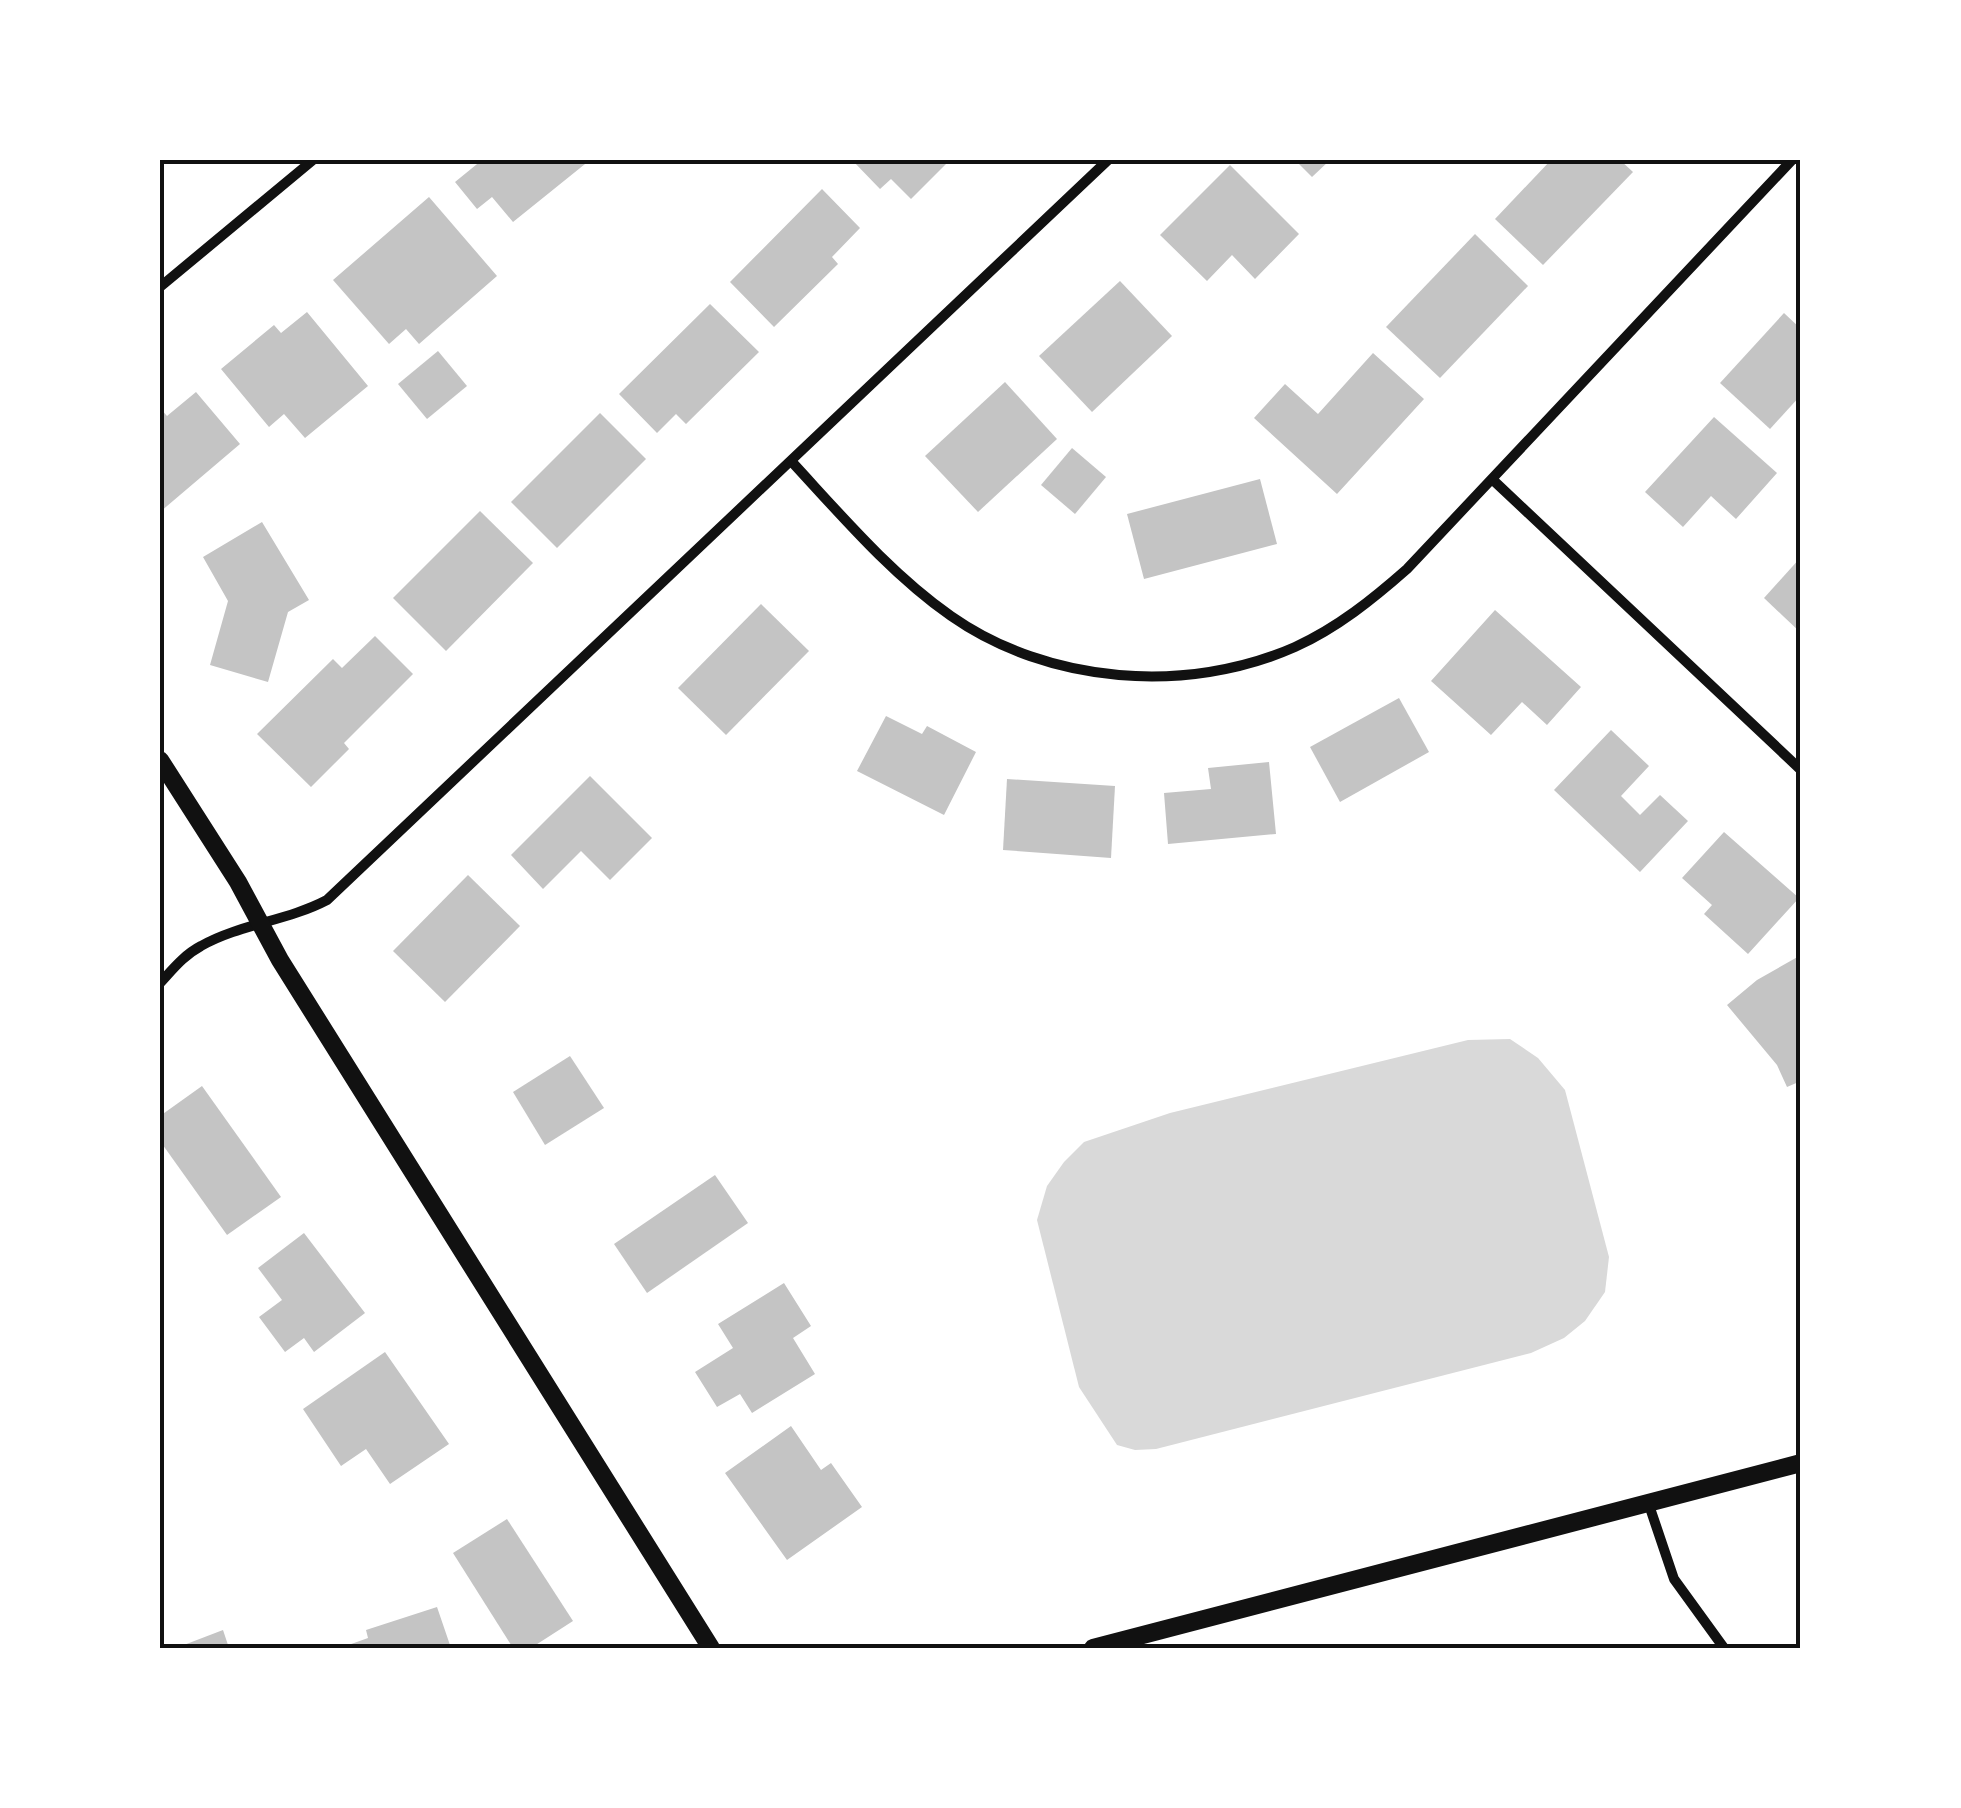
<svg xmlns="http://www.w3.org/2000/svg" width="1961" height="1808" viewBox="0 0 1961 1808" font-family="Figtree,sans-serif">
  <rect width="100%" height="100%" fill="#fff"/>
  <!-- water -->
  <polygon fill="#d9d9d9" points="1510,1039 1538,1058 1565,1090 1609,1257 1605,1292 1585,1321 1564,1338 1531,1353 1156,1449 1135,1450 1117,1445 1079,1387 1037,1220 1047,1186 1064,1162 1084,1142 1170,1113 1468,1040"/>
  <!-- building -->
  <g fill="#c4c4c4">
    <polygon points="482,160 590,160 513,222 492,197 477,209 455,182"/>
    <polygon points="852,160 950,160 911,199 891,179 880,189"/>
    <polygon points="1295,160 1330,160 1312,177"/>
    <polygon points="1551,160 1620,160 1633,172 1543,265 1495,219"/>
    <polygon points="1230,165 1299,234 1255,279 1232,255 1207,281 1160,235"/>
    <polygon points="822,189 860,228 832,257 838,264 774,327 730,282"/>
    <polygon points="429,197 497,276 419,344 406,329 389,344 333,280"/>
    <polygon points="1475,234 1528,286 1440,378 1386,327"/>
    <polygon points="1120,281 1172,336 1092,412 1039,356"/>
    <polygon points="710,304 759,352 686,424 676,414 657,433 619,394"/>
    <polygon points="307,312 368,386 305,438 284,414 269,427 221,369 274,325 281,333"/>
    <polygon points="1784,313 1801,329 1801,395 1770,429 1720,383"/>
    <polygon points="438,351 467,386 427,419 398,384"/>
    <polygon points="1373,353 1424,399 1337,494 1254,418 1285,384 1318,414"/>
    <polygon points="1005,382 1057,439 978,512 925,456"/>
    <polygon points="196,392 240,444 160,512 160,408 167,416"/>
    <polygon points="600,413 646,459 557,548 511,502"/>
    <polygon points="1714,417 1777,473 1736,519 1711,496 1683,527 1645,492"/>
    <polygon points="1072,448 1106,477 1075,514 1041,485"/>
    <polygon points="1260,479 1277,544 1144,579 1127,514"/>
    <polygon points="480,511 533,563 446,651 393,598"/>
    <polygon points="262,522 309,600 288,612 268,682 210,665 228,601 203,557"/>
    <polygon points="1801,557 1801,633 1764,598"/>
    <polygon points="761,604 809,651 726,735 678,688"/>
    <polygon points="1495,610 1581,687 1547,725 1522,702 1491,735 1431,681"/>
    <polygon points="375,636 413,674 344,743 349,749 311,787 257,734 333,659 342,668"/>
    <polygon points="1399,698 1429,752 1340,802 1310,747"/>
    <polygon points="886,716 922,734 927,726 976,752 944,815 857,771"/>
    <polygon points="1611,730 1649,766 1621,796 1640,815 1660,795 1688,821 1640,872 1554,790"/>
    <polygon points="1269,762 1276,834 1168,844 1164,793 1211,789 1208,768"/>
    <polygon points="590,776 652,838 610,880 581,851 543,889 511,855"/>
    <polygon points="1007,779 1115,786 1111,858 1003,850"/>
    <polygon points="1724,832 1799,898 1748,954 1704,914 1712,905 1682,878"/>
    <polygon points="468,875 520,926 445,1002 393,951"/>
    <polygon points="1801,955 1801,1081 1787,1087 1777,1065 1727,1005 1757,980"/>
    <polygon points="570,1056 604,1108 545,1145 513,1092"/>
    <polygon points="202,1086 281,1197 227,1235 160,1141 160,1116"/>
    <polygon points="715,1175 748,1223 647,1293 614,1244"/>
    <polygon points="304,1233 365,1313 314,1352 304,1338 285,1352 259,1317 282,1300 258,1268"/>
    <polygon points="784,1283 811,1326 793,1338 815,1374 752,1413 740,1394 717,1407 695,1372 733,1348 718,1324"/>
    <polygon points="385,1352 449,1444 390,1484 366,1449 341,1466 303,1409"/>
    <polygon points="791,1426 821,1470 831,1463 862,1507 787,1560 725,1473"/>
    <polygon points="507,1519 573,1621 531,1648 513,1648 453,1553"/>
    <polygon points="437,1607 451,1648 340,1648 368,1638 366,1630"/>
    <polygon points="223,1630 229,1648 176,1648"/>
  </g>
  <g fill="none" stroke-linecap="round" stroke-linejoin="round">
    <!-- minor -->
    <g stroke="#111" stroke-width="10">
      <polyline points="160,287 313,160"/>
      <path d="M792,462C841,515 891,574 951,616C1048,684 1187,695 1295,647C1337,628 1373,599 1407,569L1792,160"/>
      <polyline points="1493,480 1801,770"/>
      <path d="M160,983C173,969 184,955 201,946C240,924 287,921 327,900L1108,160"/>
      <polyline points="1648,1502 1674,1579 1724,1648"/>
    </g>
    <!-- tertiary -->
    <g stroke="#111" stroke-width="18">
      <polyline points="160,760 238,882 280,960 711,1648"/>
      <polyline points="1093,1648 1801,1463"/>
    </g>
  </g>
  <!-- border -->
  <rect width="1961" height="1808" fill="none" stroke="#ffffff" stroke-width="325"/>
  <rect x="162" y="162" width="1636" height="1484" fill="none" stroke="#111" stroke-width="4"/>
</svg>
